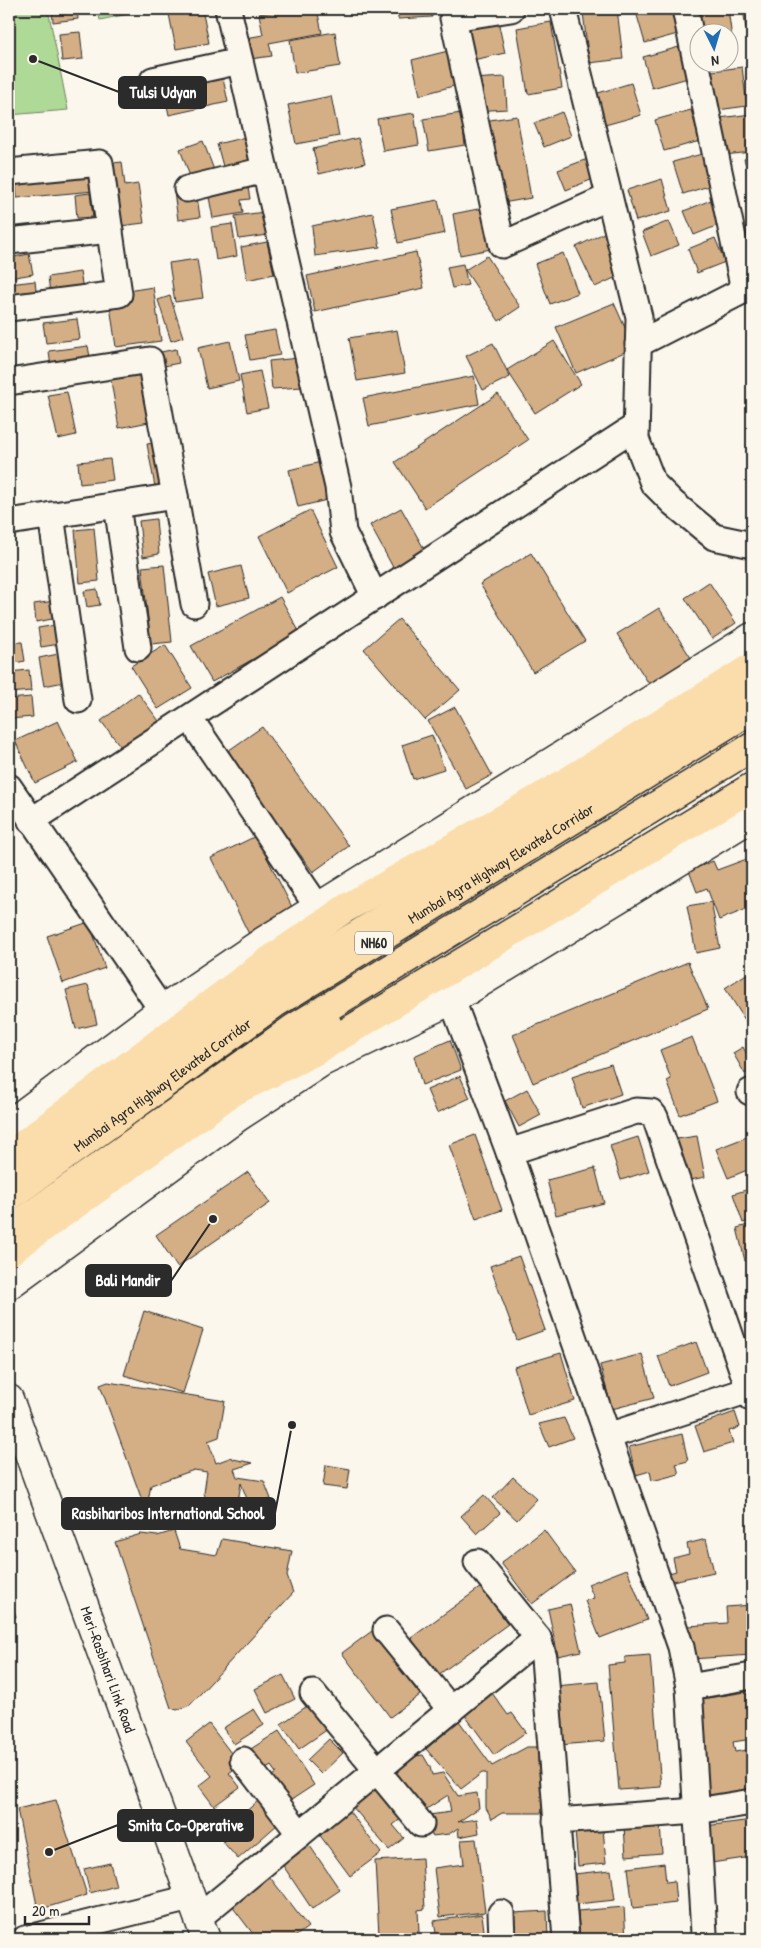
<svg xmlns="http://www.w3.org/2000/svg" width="761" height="1948" viewBox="0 0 761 1948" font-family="'Patrick Hand',sans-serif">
  <rect width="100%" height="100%" fill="#fbf7ec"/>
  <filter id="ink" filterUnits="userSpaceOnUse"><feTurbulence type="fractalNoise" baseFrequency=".02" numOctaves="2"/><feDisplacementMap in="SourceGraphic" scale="10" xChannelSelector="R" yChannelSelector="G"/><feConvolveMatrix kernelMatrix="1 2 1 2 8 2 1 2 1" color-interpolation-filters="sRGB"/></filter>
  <g filter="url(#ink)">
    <!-- green -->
    <g fill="#afd996" stroke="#6d8260">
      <polygon points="9,9 48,9 68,110 9,115"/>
      <polygon points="97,9 151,9 100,20"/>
    </g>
    <!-- building -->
    <g fill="#d4af86" stroke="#2b2b2b">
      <polygon points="52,9 77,9 78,19 53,22"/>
      <polygon points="168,9 202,9 209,43 176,49"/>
      <polygon points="290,9 317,9 322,33 269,43 272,56 250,59 246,38 263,35 259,14"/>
      <polygon points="398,9 432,9 432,17 398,19"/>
      <polygon points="617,9 623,59 589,63 583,12"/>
      <polygon points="645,9 674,9 681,33 645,43 636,12"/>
      <polygon points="688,9 728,9 732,38 728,38 728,32 698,32"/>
      <polygon points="743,9 752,9 752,28 746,29"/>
      <polygon points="496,12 505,53 464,62 455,21"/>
      <polygon points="551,22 562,88 528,94 517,28"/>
      <polygon points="80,32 83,59 62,61 59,34"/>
      <polygon points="335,32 340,66 295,73 290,40"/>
      <polygon points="679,47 688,78 652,88 643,57"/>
      <polygon points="448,51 457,85 420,95 412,60"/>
      <polygon points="742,67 747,106 710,111 705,72"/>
      <polygon points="221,69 228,102 169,115 162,82"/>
      <polygon points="505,77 507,109 474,111 472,79"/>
      <polygon points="631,83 641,115 605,125 595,94"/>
      <polygon points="331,96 339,136 296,144 288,105"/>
      <polygon points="691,110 700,141 664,151 655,120"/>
      <polygon points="562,112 571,136 544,147 534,123"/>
      <polygon points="414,113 419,145 383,151 377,119"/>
      <polygon points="461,113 465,145 429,151 423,119"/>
      <polygon points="752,114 752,152 724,155 719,118"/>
      <polygon points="517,116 531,198 497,204 483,121"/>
      <polygon points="250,136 256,162 224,170 217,144"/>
      <polygon points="358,138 365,163 319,174 313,149"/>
      <polygon points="203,141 214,170 191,179 180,149"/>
      <polygon points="709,152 718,183 683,194 673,162"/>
      <polygon points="752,156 752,185 744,159"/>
      <polygon points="590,158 598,177 566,190 558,170"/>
      <polygon points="122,162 125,186 138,184 144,223 112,227 103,164"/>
      <polygon points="92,167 94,191 17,198 15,174"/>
      <polygon points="662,179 671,211 636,221 627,190"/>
      <polygon points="247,182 250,199 241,200 243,213 213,218 207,187"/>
      <polygon points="196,190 200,217 178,220 174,192"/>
      <polygon points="90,193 93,217 77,218 75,195"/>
      <polygon points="438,200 445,233 398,243 391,209"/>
      <polygon points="711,200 721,224 694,235 684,211"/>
      <polygon points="488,207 496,248 460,255 453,214"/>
      <polygon points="264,212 268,235 239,239 235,216"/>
      <polygon points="373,213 380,247 315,256 312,226"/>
      <polygon points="669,221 679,245 651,256 642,232"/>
      <polygon points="232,224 237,256 216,260 211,227"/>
      <polygon points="606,232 625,273 595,287 576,247"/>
      <polygon points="715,238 725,262 697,273 688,249"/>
      <polygon points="752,240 752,263 743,244"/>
      <polygon points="267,242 274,274 247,280 241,247"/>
      <polygon points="416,252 424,288 315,312 307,276"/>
      <polygon points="563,253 578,293 550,304 535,264"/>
      <polygon points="29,254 33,274 9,278 9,258"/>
      <polygon points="487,256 520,307 499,321 465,270"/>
      <polygon points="197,259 203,298 175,302 169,263"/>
      <polygon points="463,264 468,285 452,288 447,267"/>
      <polygon points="80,272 84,295 51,300 48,277"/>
      <polygon points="35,281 37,300 9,303 9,284"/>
      <polygon points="153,287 161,341 116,347 109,299 121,292"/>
      <polygon points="170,296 183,337 171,341 158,300"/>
      <polygon points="614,303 634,348 576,373 556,327"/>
      <polygon points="77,319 80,339 46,343 43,323"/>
      <polygon points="275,330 280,355 250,360 245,335"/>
      <polygon points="397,330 405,373 357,381 349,338"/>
      <polygon points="230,341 239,381 207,388 198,348"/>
      <polygon points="554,341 581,384 535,413 507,370"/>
      <polygon points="493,343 510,377 483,390 466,356"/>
      <polygon points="88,346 91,363 51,368 49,351"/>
      <polygon points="176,349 179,363 159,367 156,353"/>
      <polygon points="299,358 302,387 272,389 269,361"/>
      <polygon points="140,370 149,422 119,428 110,375"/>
      <polygon points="260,371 268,408 247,412 240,375"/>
      <polygon points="474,376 479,404 369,426 363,398"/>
      <polygon points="67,392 76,435 58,439 48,395"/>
      <polygon points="498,394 528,440 425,508 395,462"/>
      <polygon points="9,397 14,421 9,422"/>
      <polygon points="163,442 171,489 156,492 147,444"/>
      <polygon points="110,459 113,480 80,484 78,462"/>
      <polygon points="321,462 331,499 298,507 289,470"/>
      <polygon points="401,508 427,554 395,571 370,525"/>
      <polygon points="310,510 338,567 287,593 259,536"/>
      <polygon points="156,519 159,554 143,557 139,521"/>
      <polygon points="94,528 99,581 80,583 75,530"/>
      <polygon points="531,553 585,641 533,672 480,584"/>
      <polygon points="164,565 172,642 151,644 142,567"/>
      <polygon points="241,566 249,598 216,606 208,574"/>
      <polygon points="9,575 12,599 9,600"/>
      <polygon points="709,582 736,623 712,639 685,598"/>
      <polygon points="97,589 100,605 87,607 84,591"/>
      <polygon points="280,597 300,633 212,682 191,646"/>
      <polygon points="61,600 63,617 36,622 34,604"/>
      <polygon points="659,608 693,661 651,687 617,634"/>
      <polygon points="399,619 460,690 425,720 364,649"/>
      <polygon points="63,624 66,643 41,647 38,628"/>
      <polygon points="22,642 25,661 9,664 9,643"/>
      <polygon points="165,645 192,688 158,709 131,666"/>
      <polygon points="68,652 74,680 44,686 39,658"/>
      <polygon points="29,670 31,691 9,693 9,672"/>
      <polygon points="138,693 162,725 125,752 101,721"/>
      <polygon points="31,697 33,717 9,719 9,699"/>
      <polygon points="455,707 492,775 466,789 428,721"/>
      <polygon points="58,721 78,762 35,783 15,741"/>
      <polygon points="262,727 349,846 313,872 225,753"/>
      <polygon points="432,735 444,769 413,779 402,745"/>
      <polygon points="256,836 294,911 249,934 211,858"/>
      <polygon points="752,857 752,907 719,920 707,888 697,892 689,871 713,861 717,870"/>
      <polygon points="711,902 720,948 696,953 687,906"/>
      <polygon points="89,922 105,968 63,983 47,936"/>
      <polygon points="688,962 708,1009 533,1083 513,1035"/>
      <polygon points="751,971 752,973 752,1031 725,988"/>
      <polygon points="88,985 97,1024 76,1029 66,990"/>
      <polygon points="692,1037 717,1101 680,1115 667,1081 671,1079 660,1050"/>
      <polygon points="450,1040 461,1070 422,1085 414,1056"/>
      <polygon points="743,1047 752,1064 752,1069 745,1074 733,1053"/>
      <polygon points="611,1064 621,1094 582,1108 572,1077"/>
      <polygon points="460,1076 470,1098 437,1113 427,1090"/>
      <polygon points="527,1089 541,1115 519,1127 505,1101"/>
      <polygon points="475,1135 502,1210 476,1219 449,1145"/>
      <polygon points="752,1135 752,1168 728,1178 716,1149"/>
      <polygon points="697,1136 705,1177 685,1181 677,1139"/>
      <polygon points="638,1137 649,1171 621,1180 610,1146"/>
      <polygon points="595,1168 604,1203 556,1215 547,1180"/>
      <polygon points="248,1172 270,1203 177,1267 156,1235"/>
      <polygon points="752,1188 752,1220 743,1223 733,1194"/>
      <polygon points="752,1224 752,1260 745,1261 737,1228"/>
      <polygon points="519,1256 545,1330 517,1340 490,1266"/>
      <polygon points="144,1311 203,1330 183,1393 124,1375"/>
      <polygon points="696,1342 707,1372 669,1386 658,1356"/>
      <polygon points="561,1353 575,1401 528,1415 514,1367"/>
      <polygon points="642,1354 654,1398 612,1409 600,1365"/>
      <polygon points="108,1382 225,1401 219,1437 208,1441 216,1463 232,1457 233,1459 253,1463 234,1469 237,1477 264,1481 271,1499 250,1507 241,1483 236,1514 227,1517 211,1515 204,1493 207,1472 194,1470 151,1485 146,1511 100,1385"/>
      <polygon points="735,1412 740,1427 729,1431 733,1443 704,1452 695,1426"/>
      <polygon points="564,1418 573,1438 549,1447 539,1424"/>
      <polygon points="682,1434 688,1461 676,1464 679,1474 652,1481 650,1471 636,1475 629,1447"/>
      <polygon points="326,1465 350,1469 347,1489 323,1486"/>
      <polygon points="513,1477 537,1499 517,1520 493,1498"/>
      <polygon points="484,1495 500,1513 477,1534 461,1516"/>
      <polygon points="544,1530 575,1572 532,1604 501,1563"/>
      <polygon points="174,1531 180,1549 217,1555 222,1539 292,1551 287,1576 293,1593 190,1705 177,1710 171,1708 115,1542 141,1534 157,1536"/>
      <polygon points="706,1539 714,1572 668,1582 666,1574 676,1571 673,1558 689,1554 687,1544"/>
      <polygon points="627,1569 647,1620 600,1638 585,1601 594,1598 588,1584"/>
      <polygon points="481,1587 508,1624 438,1675 411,1638"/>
      <polygon points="9,1592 16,1617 9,1619"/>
      <polygon points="570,1604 581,1651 558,1656 548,1609"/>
      <polygon points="752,1605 752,1655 691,1659 689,1626 727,1623 726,1607"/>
      <polygon points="372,1631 420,1695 390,1717 342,1653"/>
      <polygon points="650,1655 661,1787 619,1790 608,1665 625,1663 625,1657"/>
      <polygon points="283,1675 295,1699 267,1713 255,1689"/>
      <polygon points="599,1682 605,1741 560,1745 555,1686"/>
      <polygon points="752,1691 752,1739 733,1742 735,1752 752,1749 752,1791 710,1797 695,1700"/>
      <polygon points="492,1693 508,1715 512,1713 526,1732 494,1755 464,1714"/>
      <polygon points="310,1704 328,1729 299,1749 281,1724"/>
      <polygon points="254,1709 264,1725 234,1744 223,1728"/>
      <polygon points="459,1721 492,1766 527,1747 538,1747 538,1766 542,1774 542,1813 502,1813 492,1819 486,1808 486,1773 482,1773 461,1789 426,1749"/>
      <polygon points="209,1724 240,1765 229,1773 240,1787 214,1806 199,1786 212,1776 186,1742"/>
      <polygon points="279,1731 314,1785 285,1804 269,1778 276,1773 271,1766 259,1773 246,1752"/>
      <polygon points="329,1739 343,1753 321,1774 307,1760"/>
      <polygon points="423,1755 430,1767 432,1775 443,1773 458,1796 477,1793 479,1808 458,1822 477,1819 479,1833 459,1837 458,1828 449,1834 432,1836 429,1815 451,1812 448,1795 419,1814 390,1772 415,1756"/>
      <polygon points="380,1783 407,1814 393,1825 404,1838 389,1850 352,1806"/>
      <polygon points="56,1800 87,1895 38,1910 17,1809"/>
      <polygon points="258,1801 278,1824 238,1859 223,1842 227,1838 222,1832"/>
      <polygon points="346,1807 381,1853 350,1876 316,1830"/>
      <polygon points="752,1820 752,1857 711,1863 705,1826"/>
      <polygon points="660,1824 662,1853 626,1856 624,1826"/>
      <polygon points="603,1828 606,1863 578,1866 575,1831"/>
      <polygon points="476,1839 485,1912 440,1917 434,1868 464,1864 461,1840"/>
      <polygon points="310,1846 340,1890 312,1909 282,1864"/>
      <polygon points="422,1858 425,1909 418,1910 419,1932 379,1935 375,1861"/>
      <polygon points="110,1863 116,1886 90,1893 84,1869"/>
      <polygon points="664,1863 666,1882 674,1881 676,1903 633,1908 628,1868"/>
      <polygon points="611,1870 615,1900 577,1904 574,1874"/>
      <polygon points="269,1876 308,1927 292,1939 257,1939 231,1905"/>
      <polygon points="624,1907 626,1939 580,1939 578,1911"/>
      <polygon points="547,1911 548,1939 515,1939 513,1913"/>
      <polygon points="482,1914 485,1939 437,1939 434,1921"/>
      <polygon points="690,1935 690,1939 654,1939"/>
    </g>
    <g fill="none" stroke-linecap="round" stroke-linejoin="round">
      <!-- street casing -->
      <g stroke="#2b2b2b" stroke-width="29">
        <g id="street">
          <polyline points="228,9 338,487 343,532 375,597"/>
          <polyline points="511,9 453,18 502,245 609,197"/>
          <polyline points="563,9 639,317 636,439 653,483 673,503 714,537 752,545"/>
          <polyline points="685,9 744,290"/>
          <polyline points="153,80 240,61"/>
          <polyline points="9,172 100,163 119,294 9,308"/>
          <polyline points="187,189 265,170"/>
          <polyline points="9,241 110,230"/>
          <polyline points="638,344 752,286"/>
          <polyline points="9,382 150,360 175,496 9,522"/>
          <polyline points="175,496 194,604"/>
          <polyline points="117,505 138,648"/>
          <polyline points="51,515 78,700"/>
          <polyline points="199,732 317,906"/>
          <polyline points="9,787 162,1010"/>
          <polyline points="31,821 636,426"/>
          <polyline points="452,1000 509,1152 681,1647 689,1687 704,1933"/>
          <polyline points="750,1092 752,1091"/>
          <polyline points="509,1152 636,1111 651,1112 655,1117 752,1398"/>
          <polyline points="608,1436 749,1390"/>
          <polyline points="477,1562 538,1638 544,1658 566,1939"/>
          <polyline points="386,1630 451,1710"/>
          <polyline points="689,1687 752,1676"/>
          <polyline points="313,1693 421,1824"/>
          <polyline points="243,1760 300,1834"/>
          <polyline points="556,1821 697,1811 752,1802"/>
          <polyline points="501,1913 502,1939"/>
          <polyline points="198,1918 538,1638"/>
          <polyline points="25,1939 190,1898"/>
        </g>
      </g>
      <!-- secondary casing -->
      <g stroke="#2b2b2b" stroke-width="31">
        <g id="secondary">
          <polyline points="9,1124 162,1010 262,942 752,637"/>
          <polyline points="9,1285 238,1117 322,1062 452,1000 752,817"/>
          <path id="s1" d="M9,1399L206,1939"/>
        </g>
      </g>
      <!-- primary casing -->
      <g stroke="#2b2b2b" stroke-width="31">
        <g id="primary">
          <polyline points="9,1178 266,991 752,691"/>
          <polyline points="9,1252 231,1093 306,1036 327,1023"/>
        </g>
      </g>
      <!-- highway casing -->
      <g stroke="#2b2b2b" stroke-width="31">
        <g id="highway">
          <polyline points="231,1093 314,1052 752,787"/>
          <polyline points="9,1155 265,963 346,908 553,790 752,667"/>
          <path id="s2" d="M9,1197L277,1002L752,709"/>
          <polyline points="9,1231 294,1028 752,747"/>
        </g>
      </g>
      <!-- street -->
      <use href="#street" stroke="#fbf7ec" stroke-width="25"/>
      <!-- secondary -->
      <use href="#secondary" stroke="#fbf7ec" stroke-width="28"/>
      <!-- primary -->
      <use href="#primary" stroke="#fbddab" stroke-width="28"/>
      <!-- highway -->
      <use href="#highway" stroke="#fbddab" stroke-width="28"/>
    </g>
  </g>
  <g text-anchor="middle" stroke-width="5" stroke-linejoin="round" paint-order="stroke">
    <!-- shield labels -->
    <rect fill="#fbf7ec" stroke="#696865" stroke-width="1" x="355" y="931.5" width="38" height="23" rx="4"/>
    <g font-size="14" font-weight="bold" fill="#2b2b2b">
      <text x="374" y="948">NH60</text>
    </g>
    <!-- street labels -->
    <g font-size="15" fill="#2b2b2b" stroke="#fbf7ec">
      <text dy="5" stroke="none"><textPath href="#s2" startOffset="595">Mumbai Agra Highway Elevated Corridor</textPath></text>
      <text dy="5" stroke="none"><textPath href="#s2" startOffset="190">Mumbai Agra Highway Elevated Corridor</textPath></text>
      <text dy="5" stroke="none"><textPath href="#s1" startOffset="288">Meri-Rasbihari Link Road</textPath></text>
    </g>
  </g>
  <!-- callouts -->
  <path fill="none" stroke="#2b2b2b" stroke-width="2" d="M33 59L119 92M213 1219L171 1281M292 1425L275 1513M49 1852L118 1825"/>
  <g fill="#2b2b2b" stroke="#fbf7ec" stroke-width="2">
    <circle cx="33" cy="59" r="5"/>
    <circle cx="213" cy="1219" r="5"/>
    <circle cx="292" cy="1425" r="5"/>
    <circle cx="49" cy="1852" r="5"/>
  </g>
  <g fill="#2b2b2b" stroke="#2b2b2b" stroke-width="2">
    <rect x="119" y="77" width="87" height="31" rx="5"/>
    <rect x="86" y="1265" width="85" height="31" rx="5"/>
    <rect x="62" y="1498" width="213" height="31" rx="5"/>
    <rect x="118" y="1810" width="135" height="31" rx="5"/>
  </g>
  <g font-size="16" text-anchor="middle" font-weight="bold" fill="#fff">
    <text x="163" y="98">Tulsi Udyan</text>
    <text x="128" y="1286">Bali Mandir</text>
    <text x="168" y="1519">Rasbiharibos International School</text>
    <text x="186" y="1831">Smita Co-Operative</text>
  </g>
  <!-- margin -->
  <rect width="761" height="1948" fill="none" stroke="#fbf7ec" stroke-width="30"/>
  <rect x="15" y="15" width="731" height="1918" fill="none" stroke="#2b2b2b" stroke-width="2" filter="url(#ink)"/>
  <!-- north arrow -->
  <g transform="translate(714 48) rotate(175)"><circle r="24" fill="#fbf7ec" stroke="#a8a59f"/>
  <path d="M0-4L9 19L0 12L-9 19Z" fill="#1f6fb2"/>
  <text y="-8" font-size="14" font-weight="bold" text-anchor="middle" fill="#2b2b2b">N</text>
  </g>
  <!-- scale -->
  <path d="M25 1916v8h64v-8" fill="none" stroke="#2b2b2b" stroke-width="2.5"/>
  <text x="32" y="1916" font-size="15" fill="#2b2b2b" stroke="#fbf7ec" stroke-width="4" paint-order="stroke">20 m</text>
</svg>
